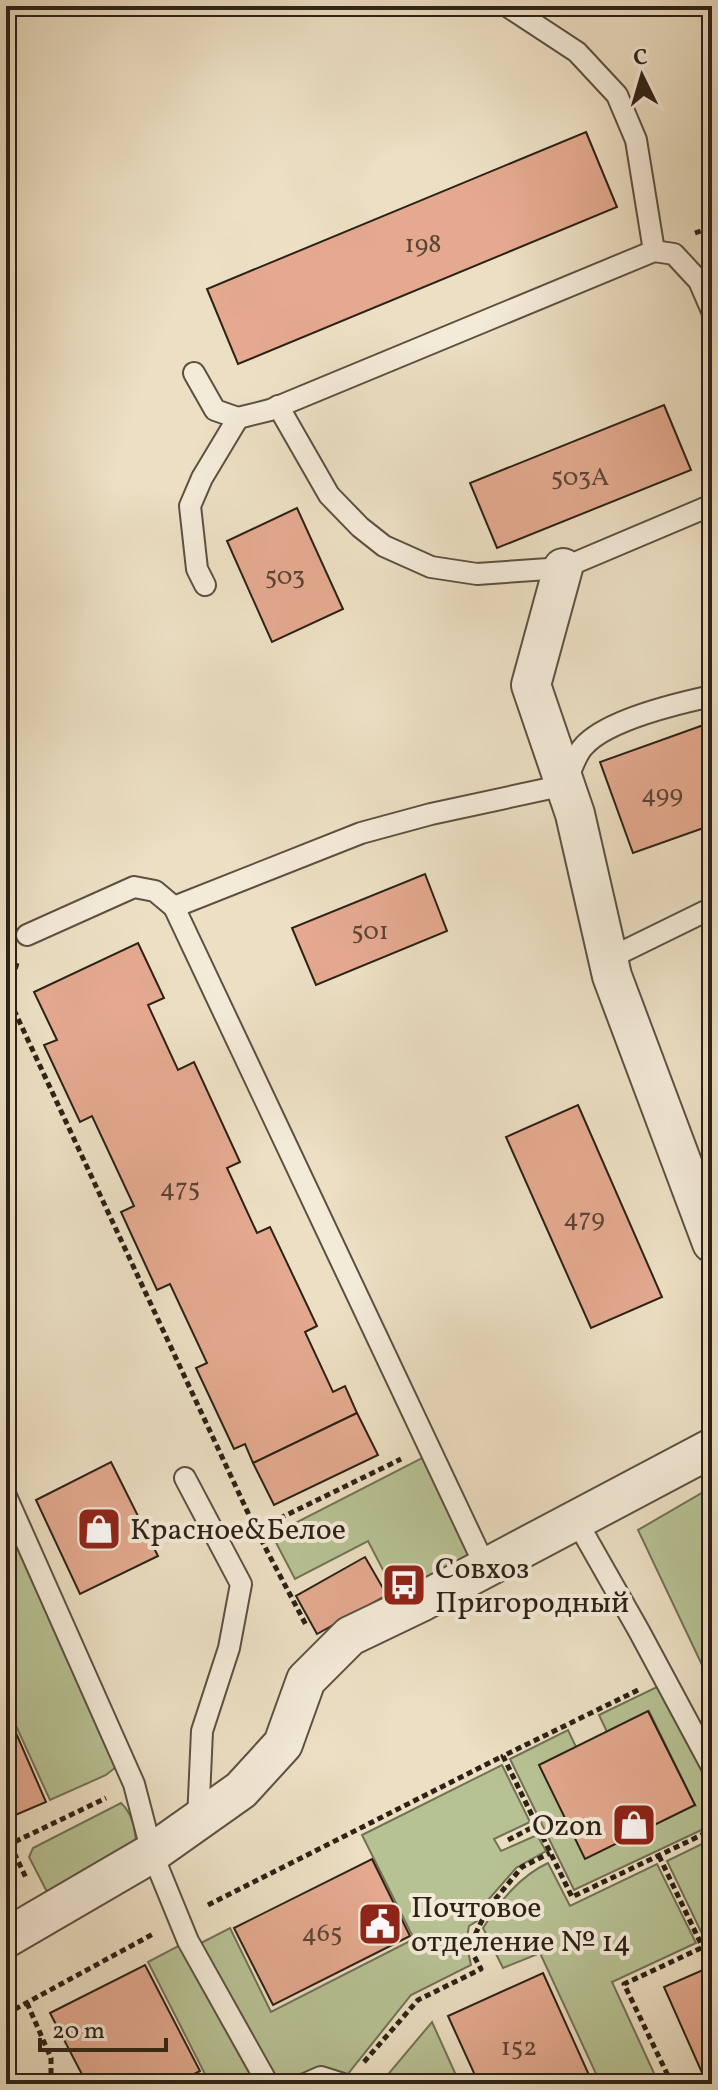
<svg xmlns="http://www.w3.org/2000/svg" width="718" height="2090" viewBox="0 0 718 2090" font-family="Vollkorn,serif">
  <rect width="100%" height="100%" fill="#ecdfc3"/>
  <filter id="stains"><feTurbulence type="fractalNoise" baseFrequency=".0025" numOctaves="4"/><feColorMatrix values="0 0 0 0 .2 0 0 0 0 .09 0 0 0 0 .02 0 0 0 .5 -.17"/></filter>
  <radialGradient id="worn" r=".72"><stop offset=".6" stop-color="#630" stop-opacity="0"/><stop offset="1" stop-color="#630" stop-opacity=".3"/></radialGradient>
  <!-- green -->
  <g fill="#b7c294" stroke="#727255" stroke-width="2">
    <polygon points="422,1458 473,1557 397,1597 368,1541 295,1579 272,1535"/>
    <polygon points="712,1487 712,1686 638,1530"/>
    <polygon points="6,1518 116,1767 106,1775 50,1800 6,1704"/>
    <polygon points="663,1684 712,1779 712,1825 574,1890 510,1759 568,1730 576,1747 695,1805 649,1711 607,1732 599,1715"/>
    <polygon points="502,1765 530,1822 494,1839 501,1851 537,1835 546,1851 516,1868 482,1907 477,1921 469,1926 466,1942 471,1965 411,1995 347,2075 325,2068 289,2080 276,2076 199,1944 230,1928 271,2012 414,1939 362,1835"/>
    <path d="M121,1803C133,1814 136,1831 136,1847L53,1892L46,1890L29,1857L33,1848Z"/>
    <polygon points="712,1839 712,1934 704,1938 667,1861"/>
    <path d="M548,1863L570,1906L657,1864L696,1943L612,1982L659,2084H586L598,2078L540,1953L503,1968L483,1928C500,1901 520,1876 548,1863Z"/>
    <polygon points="182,1944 261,2084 192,2084 206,2076 148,1962"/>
    <polygon points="432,2022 460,2084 380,2084"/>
  </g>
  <!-- building -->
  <g fill="#e4a98f" stroke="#2c2216" stroke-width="2">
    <polygon points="586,132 617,207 238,364 207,289"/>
    <polygon points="664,405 691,470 497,548 470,483"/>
    <polygon points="297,508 343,609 272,642 227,541"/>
    <polygon points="712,722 712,825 633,853 600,762"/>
    <polygon points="425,874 447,931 316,985 292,928"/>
    <polygon points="138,943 164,998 148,1005 178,1070 194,1062 240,1162 227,1168 257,1233 270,1227 317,1326 305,1332 333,1392 345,1386 357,1413 253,1463 245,1444 234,1449 196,1368 207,1363 170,1284 157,1290 121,1212 134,1206 92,1116 80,1122 44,1045 57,1040 34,992"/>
    <polygon points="578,1105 662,1297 591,1328 506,1137"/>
    <polygon points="357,1413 378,1455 274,1505 253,1463"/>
    <polygon points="111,1462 158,1556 80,1594 36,1500"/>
    <polygon points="365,1557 387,1595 317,1634 296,1596"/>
    <polygon points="6,1710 46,1802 6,1819"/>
    <polygon points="648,1711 695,1805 585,1859 539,1765"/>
    <polygon points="372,1859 410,1936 273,2005 234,1928"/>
    <polygon points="145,1965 200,2071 175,2084 87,2084 50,2013"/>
    <polygon points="712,1966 712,2084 707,2084 664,1987"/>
    <polygon points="543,1973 589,2075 569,2084 479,2084 448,2016"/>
  </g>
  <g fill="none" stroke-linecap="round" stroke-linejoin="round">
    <!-- service casing -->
    <g stroke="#5c5141" stroke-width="24">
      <g id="service">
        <polyline points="507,6 577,52 617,95 636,140 654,251"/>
        <polyline points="194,373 215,410 238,418 270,410 654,251 674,254 699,281 712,311"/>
        <polyline points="278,406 329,495 360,527 384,546 431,567 477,574 563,568 712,505"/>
        <polyline points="205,585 197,569 190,506 202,478 238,418"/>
        <path d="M174,907L361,833L431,814L565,785C570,774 575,755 584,746C607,720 679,703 712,696"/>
        <polyline points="27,935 134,887 155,891 174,907 486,1568"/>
        <polyline points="608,959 712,908"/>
        <polyline points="185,1478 241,1584 229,1648 202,1731 198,1820"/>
        <polyline points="6,1496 134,1784 152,1853 188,1941 268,2084"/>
        <polyline points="576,1520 639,1631 712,1767"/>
        <polyline points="305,2084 321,2077 343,2084"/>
      </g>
    </g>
    <!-- minor casing -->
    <g stroke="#5c5141" stroke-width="42">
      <g id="minor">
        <polyline points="563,568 531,685 575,814 612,976 712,1243"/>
        <polyline points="6,1938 152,1853 241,1790 283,1744 306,1680 350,1636 423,1601 712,1448"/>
      </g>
    </g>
    <!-- path -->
    <g stroke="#2c2216" stroke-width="5" stroke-dasharray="6 4" stroke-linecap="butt">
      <polyline points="712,120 704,128 712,156"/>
      <polyline points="695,233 712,227"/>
      <polyline points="17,963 7,995 256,1530 401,1459"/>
      <polyline points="256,1530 306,1625"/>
      <polyline points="638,1690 503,1756 572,1897 712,1830"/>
      <polyline points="508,1840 537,1825"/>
      <polyline points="10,1844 27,1880"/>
      <polyline points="6,1846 106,1798"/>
      <polyline points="659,1856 703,1948"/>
      <polyline points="208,1905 503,1756"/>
      <polyline points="27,2003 51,2058 51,2084"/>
      <polyline points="6,2014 153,1934"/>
      <polyline points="364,2062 418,2000 481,1969 473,1954 473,1939 488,1908 522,1867 550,1853"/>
      <polyline points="672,2084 624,1984 712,1943"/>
    </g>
    <!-- service -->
    <use href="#service" stroke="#f3ead8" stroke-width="20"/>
    <!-- minor -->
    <use href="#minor" stroke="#f3ead8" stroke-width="38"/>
  </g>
  <!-- icons -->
  <defs>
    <g id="shop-square" transform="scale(2.3)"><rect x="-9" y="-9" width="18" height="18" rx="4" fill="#8f2418" stroke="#f3ead8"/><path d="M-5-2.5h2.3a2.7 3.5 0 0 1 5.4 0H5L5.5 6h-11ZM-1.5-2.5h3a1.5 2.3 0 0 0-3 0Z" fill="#fff"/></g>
    <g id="bus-square" transform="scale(2.3)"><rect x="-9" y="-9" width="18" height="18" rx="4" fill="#8f2418" stroke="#f3ead8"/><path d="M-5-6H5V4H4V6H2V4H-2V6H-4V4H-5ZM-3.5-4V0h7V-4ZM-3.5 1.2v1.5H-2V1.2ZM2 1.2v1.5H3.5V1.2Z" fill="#fff"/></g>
    <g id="civic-square" transform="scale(2.3)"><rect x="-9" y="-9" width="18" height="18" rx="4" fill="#8f2418" stroke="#f3ead8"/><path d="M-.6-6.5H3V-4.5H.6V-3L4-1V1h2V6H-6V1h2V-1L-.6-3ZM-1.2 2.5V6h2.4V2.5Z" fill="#fff"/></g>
  </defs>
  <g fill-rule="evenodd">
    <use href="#shop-square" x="99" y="1529"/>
    <use href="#bus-square" x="404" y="1585"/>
    <use href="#shop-square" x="634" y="1825"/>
    <use href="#civic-square" x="380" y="1924"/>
  </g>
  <g text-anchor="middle" stroke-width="8" stroke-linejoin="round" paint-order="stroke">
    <!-- number labels -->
    <g font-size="26" fill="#5a4434">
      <text x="423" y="252">198</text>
      <text x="580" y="485">503А</text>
      <text x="285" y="584">503</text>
      <text x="662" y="802">499</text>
      <text x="370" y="939">501</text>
      <text x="180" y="1196">475</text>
      <text x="584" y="1226">479</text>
      <text x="322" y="1941">465</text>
      <text x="519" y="2055">152</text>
    </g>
    <!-- poi labels -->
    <g font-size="30" fill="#2c2216" stroke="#f3ead8" text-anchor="start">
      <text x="130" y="1539">Красное&amp;Белое</text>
      <text x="435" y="1578">Совхоз<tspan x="435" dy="34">Пригородный</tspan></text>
      <text x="603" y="1835" text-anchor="end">Ozon</text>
      <text x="411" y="1917">Почтовое<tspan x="411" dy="34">отделение № 14</tspan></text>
    </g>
  </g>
  <!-- margin -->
  <rect width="718" height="2090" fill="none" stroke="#ecdfc3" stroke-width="32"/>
  <rect x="8" y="8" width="702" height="2074" fill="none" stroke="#2c2216" stroke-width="4"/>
  <rect x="16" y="16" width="686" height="2058" fill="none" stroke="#2c2216" stroke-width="2"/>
  <!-- north arrow -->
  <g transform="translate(642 76) rotate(355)" stroke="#f3ead8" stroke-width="6" paint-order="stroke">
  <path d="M0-6L14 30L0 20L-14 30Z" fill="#2c2216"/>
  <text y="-12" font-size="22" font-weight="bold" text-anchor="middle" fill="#2c2216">С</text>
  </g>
  <!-- scale -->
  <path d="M40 2038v12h126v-12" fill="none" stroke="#2c2216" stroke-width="4"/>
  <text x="52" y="2038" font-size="24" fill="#2c2216" stroke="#f3ead8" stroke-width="6" paint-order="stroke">20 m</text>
  <rect width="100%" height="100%" filter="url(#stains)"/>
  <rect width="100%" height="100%" fill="url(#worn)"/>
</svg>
